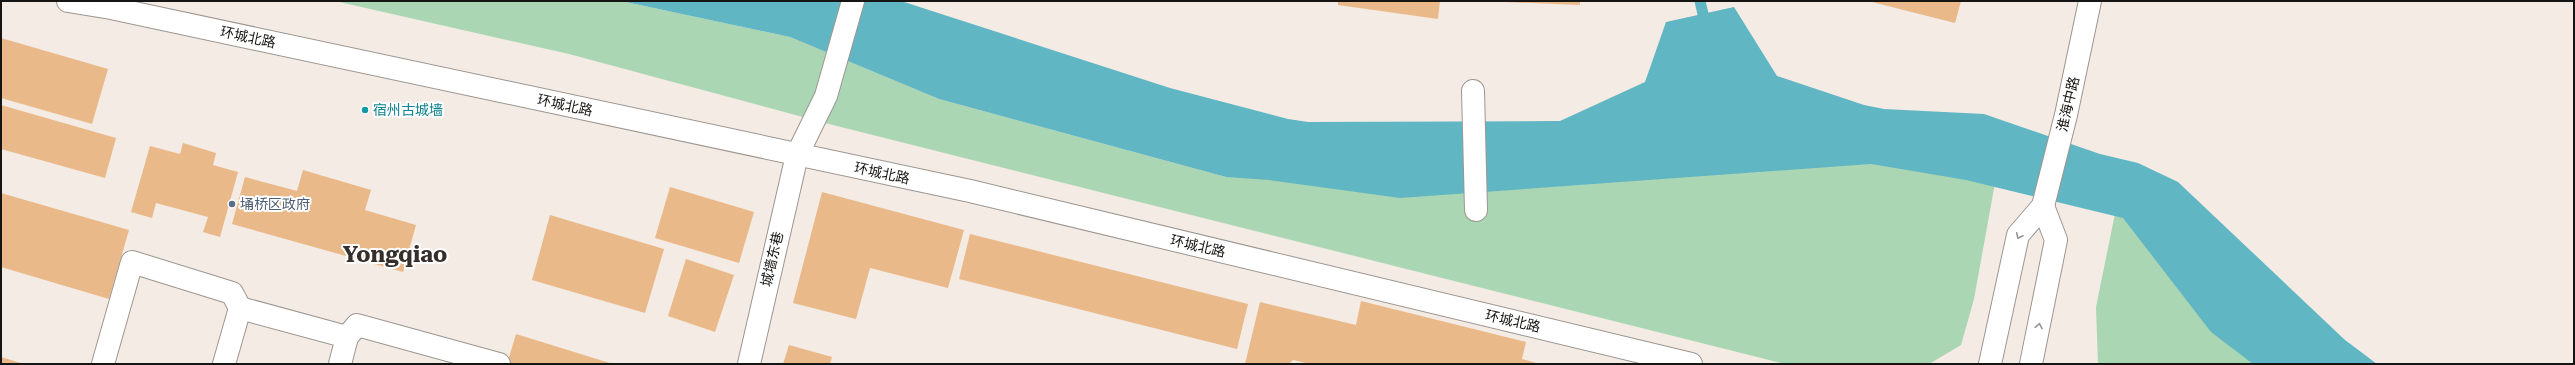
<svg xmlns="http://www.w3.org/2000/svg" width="2575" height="365" viewBox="0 0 2575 365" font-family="'Roboto Serif','Noto Sans SC',serif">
  <rect width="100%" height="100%" fill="#f3ebe4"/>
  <!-- green -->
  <g fill="#abd6b4">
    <polygon points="335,1 621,1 790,37 939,99 1226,177 1926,157 1997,172 1974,299 1961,345 1929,364 1785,364 829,124 569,54"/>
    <polygon points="2118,199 2271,364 2098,364 2096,307"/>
  </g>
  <!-- water -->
  <polygon fill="#61b6c3" points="621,1 901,1 1170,88 1288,119 1308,122 1560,121 1645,82 1666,22 1734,7 1777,76 1864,105 1884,109 1984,114 2100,154 2138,163 2178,182 2345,340 2377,364 2253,364 2211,332 2123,218 1966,180 1871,164 1400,198 1269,180 1226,177 939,99 790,37"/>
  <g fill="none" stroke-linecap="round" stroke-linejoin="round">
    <!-- stream -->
    <polyline stroke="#61b6c3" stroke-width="11" points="1700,1 1703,14"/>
  </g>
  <!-- building -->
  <g fill="#eab989">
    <polygon points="1338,1 1440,1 1438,19 1338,5"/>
    <polygon points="1503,1 1580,1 1580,5 1503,2"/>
    <polygon points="1868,1 1961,1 1955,23"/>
    <polygon points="1,38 108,69 92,124 1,98"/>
    <polygon points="1,105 116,138 105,178 1,149"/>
    <polygon points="183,143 216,153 213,165 238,172 220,237 203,232 208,217 156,203 152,218 131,212 150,146 180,154"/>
    <polygon points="303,170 371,190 365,210 416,225 403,272 232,224 245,177 297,191"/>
    <polygon points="670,187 754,212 739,263 655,238"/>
    <polygon points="822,192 964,230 948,288 870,268 856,319 793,303"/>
    <polygon points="1,193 129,230 109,299 1,267"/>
    <polygon points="550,215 664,249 645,313 532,280"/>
    <polygon points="970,234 1248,304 1237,349 959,279"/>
    <polygon points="686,259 734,275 715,332 668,316"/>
    <polygon points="1361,301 1526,342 1522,359 1540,364 1310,364 1293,360 1289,364 1245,364 1260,302 1356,325"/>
    <polygon points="516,334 613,364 507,364"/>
    <polygon points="789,345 832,357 830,364 783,364"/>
    <polygon points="1,357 24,364 1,364"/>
  </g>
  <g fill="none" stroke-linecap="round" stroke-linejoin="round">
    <!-- minor casing -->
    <g stroke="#9d9690" stroke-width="24">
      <g id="minor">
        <polyline points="1473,91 1476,210"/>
        <polyline points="347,337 357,325 499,364"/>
        <polyline points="103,364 132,262 232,293 240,308"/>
        <polyline points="224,364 240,308 347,337 340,364"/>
        <polyline points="749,364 797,155 826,96 853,1"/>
      </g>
    </g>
    <!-- major casing -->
    <g stroke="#9d9690" stroke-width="24">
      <g id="major">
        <polyline points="68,1 111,8 970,191 1691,364"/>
        <polyline points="1990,364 2018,235 2043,206 2066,115 2090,1"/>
        <polyline points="2031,364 2056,240 2043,206"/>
      </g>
    </g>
    <!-- minor -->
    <use href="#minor" stroke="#fff" stroke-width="22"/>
    <!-- major -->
    <use href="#major" stroke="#fff" stroke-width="22"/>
  </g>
  <!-- one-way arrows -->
  <defs><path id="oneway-chevron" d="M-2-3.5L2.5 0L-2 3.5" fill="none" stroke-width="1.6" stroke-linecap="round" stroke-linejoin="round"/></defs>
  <g stroke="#979695">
    <use href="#oneway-chevron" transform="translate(2019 236) rotate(115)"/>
    <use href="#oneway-chevron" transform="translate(2039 326) rotate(-79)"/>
  </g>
  <!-- markers -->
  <circle fill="#0f9aa8" stroke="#fff" stroke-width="1.5" cx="365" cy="110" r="4"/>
  <circle fill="#5c6f8a" stroke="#fff" stroke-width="1.5" cx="232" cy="204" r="4"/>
  <g text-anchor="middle" stroke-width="4" stroke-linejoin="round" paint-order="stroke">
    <!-- street labels -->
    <g font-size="14" fill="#171513" stroke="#fff">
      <text transform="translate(248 37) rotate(12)" y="5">环城北路</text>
      <text transform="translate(2068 104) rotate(-77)" y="5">淮海中路</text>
      <text transform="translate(565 105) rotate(12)" y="5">环城北路</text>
      <text transform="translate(882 173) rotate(12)" y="5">环城北路</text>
      <text transform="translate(1198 246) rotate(13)" y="5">环城北路</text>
      <text transform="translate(772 259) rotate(-77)" y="5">城墙东巷</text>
      <text transform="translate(1513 321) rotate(13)" y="5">环城北路</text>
    </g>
    <!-- culture labels -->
    <g font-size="14" fill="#0d838f" stroke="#fff" text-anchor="start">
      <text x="373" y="115">宿州古城墙</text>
    </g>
    <!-- service labels -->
    <g font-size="14" fill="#4e5e75" stroke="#fff" text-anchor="start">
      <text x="240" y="209">埇桥区政府</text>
    </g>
    <!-- town labels -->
    <g font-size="22" font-weight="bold" fill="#352e2a" stroke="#fff">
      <text x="395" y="262">Yongqiao</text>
    </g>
  </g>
  <!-- border -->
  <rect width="2575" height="365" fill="none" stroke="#171513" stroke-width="4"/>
</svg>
